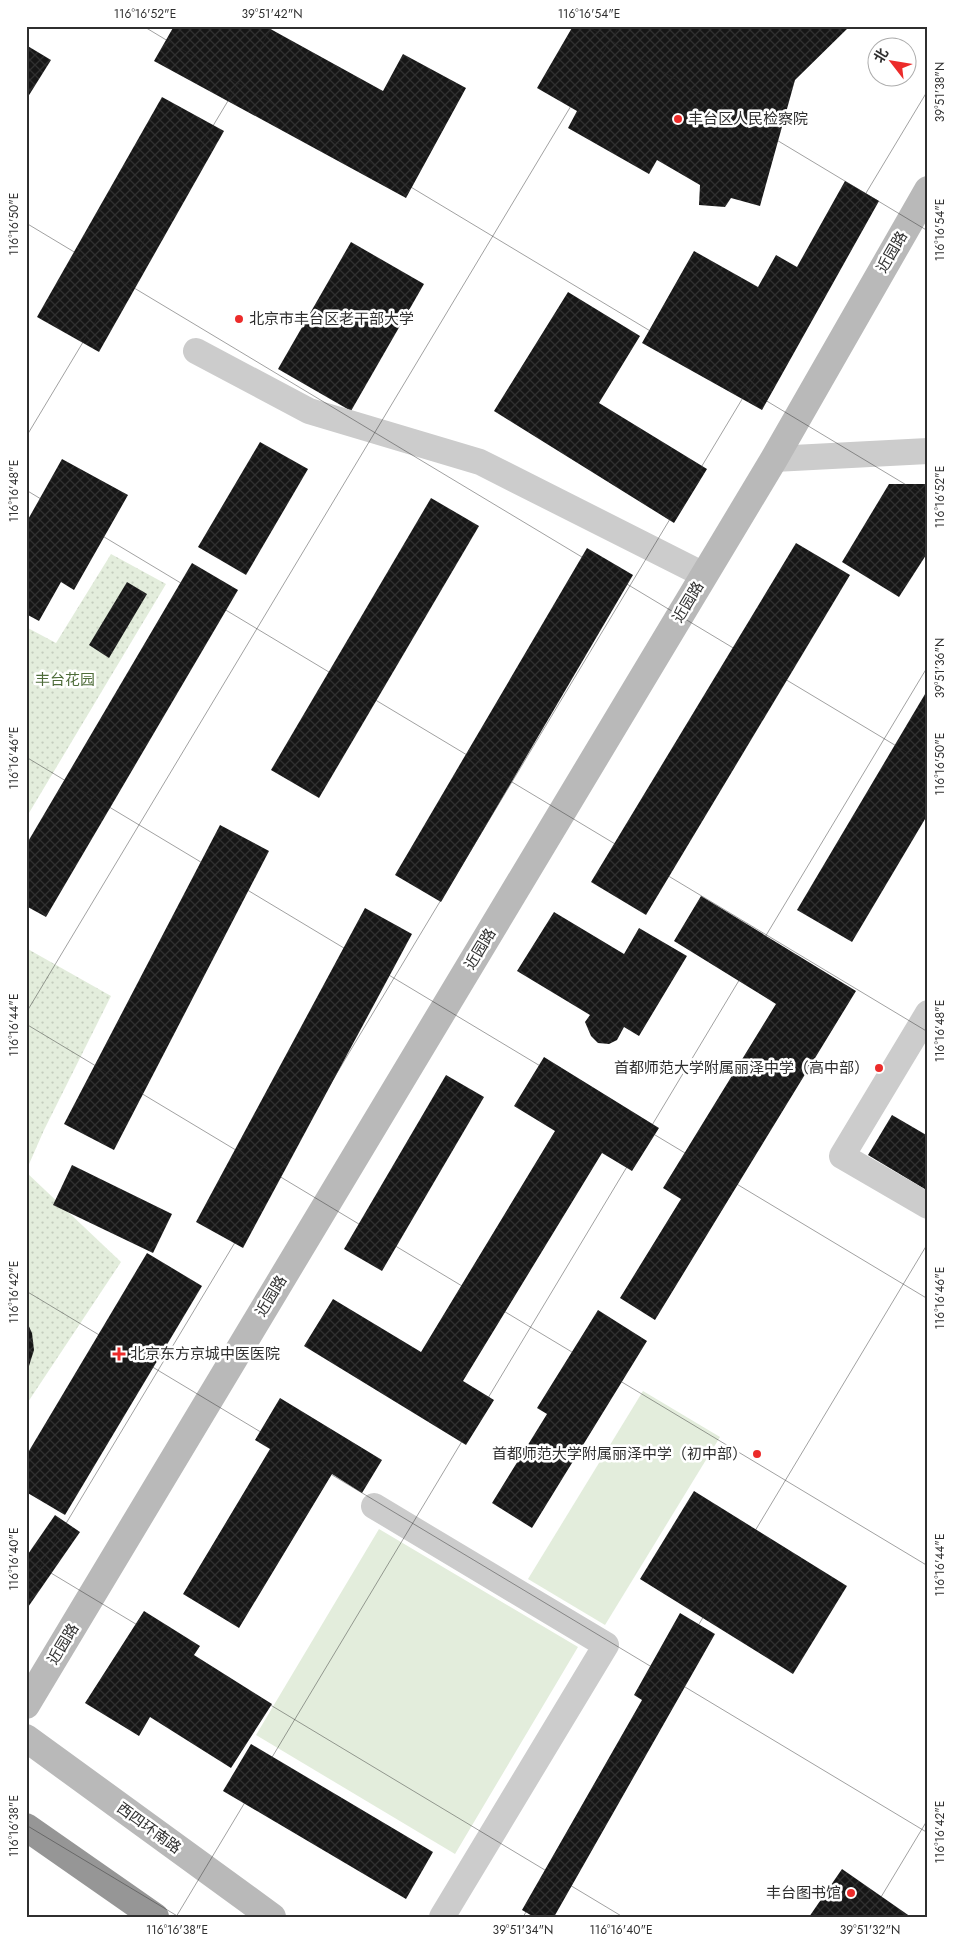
<svg xmlns="http://www.w3.org/2000/svg" width="954" height="1943" viewBox="0 0 954 1943" font-family="Jost,'Noto Sans SC',sans-serif">
  <defs>
    <pattern id="grass-dots" width="8" height="8" patternUnits="userSpaceOnUse" patternTransform="scale(1.25)"><rect width="8" height="8" fill="#e3eddc"/><path d="M2 2h.1M6 6h.1" fill="none" stroke="#c3ccbd" stroke-width="1.8" stroke-linecap="round"/></pattern>
    <pattern id="building-cross-hatch" width="8" height="8" patternUnits="userSpaceOnUse" patternTransform="scale(1.25)"><rect width="8" height="8" fill="#161616"/><path d="M0 0l8 8M0 8l8-8" fill="none" stroke="#303030"/></pattern>
  </defs>
  <rect width="100%" height="100%" fill="#fff"/>
  <!-- grass -->
  <g fill="url(#grass-dots)">
    <polygon points="111,554 166,584 26,818 26,627 56,643"/>
    <polygon points="26,948 111,996 44,1130 26,1171"/>
    <polygon points="26,1172 121,1262 26,1405"/>
  </g>
  <!-- garden -->
  <g fill="#e3eddc">
    <polygon points="643,1391 720,1437 605,1625 528,1579"/>
    <polygon points="379,1529 578,1647 455,1854 256,1735"/>
  </g>
  <!-- building -->
  <g fill="url(#building-cross-hatch)">
    <polygon points="174,26 265,26 383,91 403,54 466,88 406,198 154,61"/>
    <polygon points="573,26 850,26 795,80 760,206 731,198 725,207 699,205 700,185 657,160 649,174 568,128 577,111 537,88"/>
    <polygon points="26,45 51,60 26,100"/>
    <polygon points="162,97 224,131 99,352 37,317"/>
    <polygon points="845,181 879,201 762,410 642,343 694,251 758,287 776,255 797,267"/>
    <polygon points="351,242 424,284 351,411 278,369"/>
    <polygon points="568,292 640,336 599,403 707,469 674,523 494,411"/>
    <polygon points="260,442 308,469 246,575 198,547"/>
    <polygon points="62,459 128,495 74,590 61,582 39,621 26,614 26,523"/>
    <polygon points="889,484 928,484 928,552 899,597 842,562"/>
    <polygon points="431,498 479,526 319,798 271,770"/>
    <polygon points="796,543 850,575 646,915 591,882"/>
    <polygon points="587,548 633,575 441,902 395,875"/>
    <polygon points="192,563 238,590 46,917 26,906 26,845"/>
    <polygon points="127,582 147,594 109,658 89,645"/>
    <polygon points="928,689 928,814 852,942 797,910"/>
    <polygon points="220,825 269,851 114,1150 64,1124"/>
    <polygon points="701,896 856,991 655,1320 620,1298 681,1199 663,1188 776,1004 674,941"/>
    <polygon points="365,908 412,934 243,1248 196,1222"/>
    <polygon points="554,912 624,954 639,928 687,956 639,1036 624,1027 617,1040 609,1044 598,1043 591,1036 585,1022 590,1015 517,971"/>
    <polygon points="544,1057 659,1128 632,1171 602,1153 463,1381 494,1400 466,1445 304,1346 333,1299 421,1352 555,1131 514,1106"/>
    <polygon points="446,1075 484,1097 382,1271 344,1249"/>
    <polygon points="892,1115 928,1136 928,1191 868,1155"/>
    <polygon points="72,1165 172,1214 153,1253 53,1205"/>
    <polygon points="147,1253 202,1286 65,1515 26,1492 26,1456"/>
    <polygon points="598,1310 647,1341 532,1528 492,1503 547,1414 537,1408"/>
    <polygon points="26,1320 32,1333 34,1350 29,1366 26,1371"/>
    <polygon points="280,1398 382,1460 362,1493 332,1474 239,1628 183,1594 270,1449 255,1440"/>
    <polygon points="694,1491 847,1586 793,1674 640,1579"/>
    <polygon points="55,1515 80,1532 26,1610 26,1557"/>
    <polygon points="144,1611 200,1646 194,1655 272,1704 231,1768 150,1717 139,1736 85,1703"/>
    <polygon points="680,1613 715,1634 554,1917 534,1917 522,1910 642,1700 634,1695"/>
    <polygon points="251,1744 433,1852 406,1899 223,1791"/>
    <polygon points="842,1869 911,1917 809,1917"/>
  </g>
  <g fill="none" stroke-linecap="round" stroke-linejoin="round">
    <!-- street -->
    <g stroke="#ccc" stroke-width="26">
      <polyline points="196,351 309,411 480,462 704,575"/>
      <polyline points="774,459 928,451"/>
      <polyline points="928,1013 842,1156 928,1206"/>
      <polyline points="374,1506 606,1645 442,1917"/>
    </g>
    <!-- secondary -->
    <g stroke="#b9b9b9" stroke-width="28">
      <polyline points="26,1705 774,459 928,190"/>
      <polyline points="26,1738 272,1917"/>
    </g>
    <!-- highway -->
    <polyline stroke="#969696" stroke-width="28" points="26,1827 155,1917"/>
  </g>
  <!-- ticks -->
  <path fill="none" stroke="#2f2f2f" stroke-width="1" stroke-opacity="0.45" d="M143,26L928,498M587,26L928,231M26,223L928,765M26,437L273,26M26,490L928,1032M26,757L928,1299M26,1013L619,26M26,1024L928,1566M26,1291L928,1833M26,1558L623,1917M26,1590L928,90M26,1825L179,1917M176,1917L928,666M523,1917L928,1243M869,1917L928,1819"/>
  <!-- markers -->
  <g fill="#ec2b2a" stroke="#fff" stroke-width="2">
    <circle cx="678" cy="119" r="5"/>
    <circle cx="239" cy="319" r="5"/>
    <circle cx="879" cy="1068" r="5"/>
    <path d="M116.5 1346.5h5v5h5v5h-5v5h-5v-5h-5v-5h5z"/>
    <circle cx="757" cy="1454" r="5"/>
    <circle cx="851" cy="1893" r="5"/>
  </g>
  <g text-anchor="middle" stroke-width="5" stroke-linejoin="round" paint-order="stroke">
    <!-- poi labels -->
    <g font-size="15" fill="#2f2f2f" stroke="#fff" text-anchor="start">
      <text x="688" y="124">丰台区人民检察院</text>
      <text x="249" y="324">北京市丰台区老干部大学</text>
      <text x="869" y="1073" text-anchor="end">首都师范大学附属丽泽中学（高中部）</text>
      <text x="130" y="1359">北京东方京城中医医院</text>
      <text x="747" y="1459" text-anchor="end">首都师范大学附属丽泽中学（初中部）</text>
      <text x="841" y="1898" text-anchor="end">丰台图书馆</text>
    </g>
    <!-- street labels -->
    <g font-size="15" fill="#2f2f2f" stroke="#fff">
      <text transform="translate(892 252) rotate(-60)" y="5">近园路</text>
      <text transform="translate(688 602) rotate(-59)" y="5">近园路</text>
      <text transform="translate(480 949) rotate(-59)" y="5">近园路</text>
      <text transform="translate(271 1296) rotate(-59)" y="5">近园路</text>
      <text transform="translate(63 1644) rotate(-59)" y="5">近园路</text>
      <text transform="translate(149 1828) rotate(36)" y="5">西四环南路</text>
    </g>
    <!-- park labels -->
    <g font-size="15" fill="#4e6c3a" stroke="#fff">
      <text x="65" y="685">丰台花园</text>
    </g>
  </g>
  <!-- border -->
  <rect width="954" height="1943" fill="none" stroke="#ffffff" stroke-width="55"/>
  <!-- north arrow -->
  <g transform="translate(892 62) rotate(301)"><circle r="24" fill="#ffffff" stroke="#acacac"/>
  <path d="M0-4L9 19L0 12L-9 19Z" fill="#ec2b2a"/>
  <text y="-8" font-size="14" font-weight="bold" text-anchor="middle" fill="#2f2f2f">北</text>
  </g>
  <rect x="28" y="28" width="898" height="1888" fill="none" stroke="#2f2f2f" stroke-width="2"/>
  <g font-size="12" text-anchor="middle" fill="#2f2f2f">
    <text x="145" y="18">116°16'52"E</text>
    <text x="272" y="18">39°51'42"N</text>
    <text x="589" y="18">116°16'54"E</text>
    <text transform="translate(940 92) rotate(-90)" y="4">39°51'38"N</text>
    <text transform="translate(14 224) rotate(-90)" y="4">116°16'50"E</text>
    <text transform="translate(940 230) rotate(-90)" y="4">116°16'54"E</text>
    <text transform="translate(14 491) rotate(-90)" y="4">116°16'48"E</text>
    <text transform="translate(940 497) rotate(-90)" y="4">116°16'52"E</text>
    <text transform="translate(940 668) rotate(-90)" y="4">39°51'36"N</text>
    <text transform="translate(14 758) rotate(-90)" y="4">116°16'46"E</text>
    <text transform="translate(940 764) rotate(-90)" y="4">116°16'50"E</text>
    <text transform="translate(14 1025) rotate(-90)" y="4">116°16'44"E</text>
    <text transform="translate(940 1031) rotate(-90)" y="4">116°16'48"E</text>
    <text transform="translate(14 1292) rotate(-90)" y="4">116°16'42"E</text>
    <text transform="translate(940 1298) rotate(-90)" y="4">116°16'46"E</text>
    <text transform="translate(14 1559) rotate(-90)" y="4">116°16'40"E</text>
    <text transform="translate(940 1565) rotate(-90)" y="4">116°16'44"E</text>
    <text transform="translate(14 1826) rotate(-90)" y="4">116°16'38"E</text>
    <text transform="translate(940 1832) rotate(-90)" y="4">116°16'42"E</text>
    <text x="177" y="1934">116°16'38"E</text>
    <text x="523" y="1934">39°51'34"N</text>
    <text x="621" y="1934">116°16'40"E</text>
    <text x="870" y="1934">39°51'32"N</text>
  </g>
</svg>
